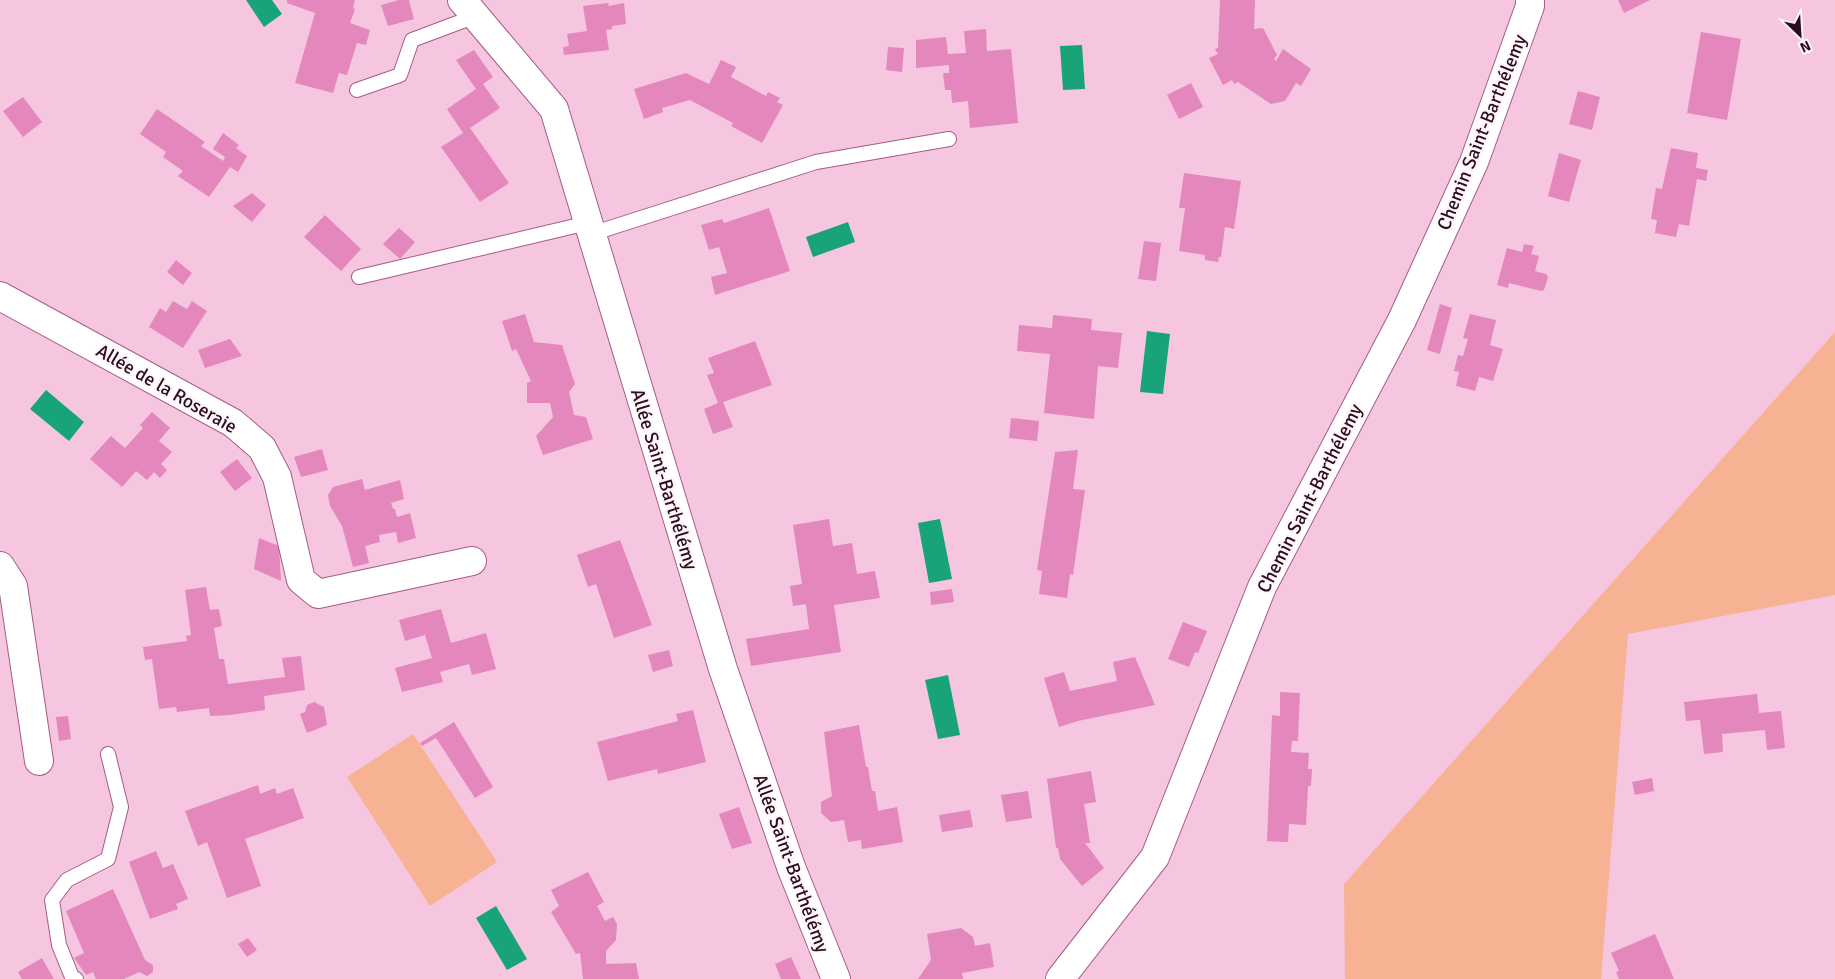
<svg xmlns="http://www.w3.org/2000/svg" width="1835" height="979" viewBox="0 0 1835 979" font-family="Signika,sans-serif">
  <rect width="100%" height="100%" fill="#f6c6e0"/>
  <!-- green -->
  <g fill="#f7b294">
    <polygon points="1835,332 1835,595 1628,634 1601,979 1345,979 1344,884"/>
    <polygon points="413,734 497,862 430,906 347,777"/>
  </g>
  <!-- water -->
  <g fill="#18a478">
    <polygon points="246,0 272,0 282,14 264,27"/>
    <polygon points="1082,45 1085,89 1063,90 1060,46"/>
    <polygon points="848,222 855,242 813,257 806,237"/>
    <polygon points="1147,331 1170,334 1163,394 1140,392"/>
    <polygon points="46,390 84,422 69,441 30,409"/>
    <polygon points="940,519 952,579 929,583 918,523"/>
    <polygon points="948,675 960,735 938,739 925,680"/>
    <polygon points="496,906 527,959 507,970 476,918"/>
  </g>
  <!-- building -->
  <g fill="#e387bd">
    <polygon points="287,0 355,0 353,8 355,9 350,23 370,30 366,45 357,43 347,75 339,73 333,93 295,83 315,13 287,3"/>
    <polygon points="399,0 409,0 414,19 388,26 381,5"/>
    <polygon points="1220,0 1255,0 1254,29 1263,28 1277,55 1274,59 1276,61 1283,49 1311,69 1301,86 1296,83 1285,101 1271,104 1238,82 1234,84 1232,80 1223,85 1209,58 1218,54 1215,49 1218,48"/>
    <polygon points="1618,0 1650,0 1624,13"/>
    <polygon points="608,3 609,6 624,3 626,24 612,26 612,29 606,30 609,50 564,55 563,47 569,46 567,34 587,31 583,6"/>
    <polygon points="986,29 987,51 1011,49 1018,123 970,128 968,101 952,103 951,90 945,90 943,73 949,73 949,65 916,68 916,40 946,37 948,54 966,53 964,31"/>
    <polygon points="1701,32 1741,39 1727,120 1687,113"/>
    <polygon points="888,47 904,48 902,72 886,70"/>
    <polygon points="474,50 493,77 483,84 500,108 470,128 509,183 480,202 441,147 463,133 447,109 476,89 456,60"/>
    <polygon points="721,60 736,67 731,77 766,96 768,92 780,98 777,102 783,105 762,143 731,126 733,123 690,100 662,108 663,112 644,119 634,89 686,73 709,84"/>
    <polygon points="1191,83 1203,107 1179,119 1167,95"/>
    <polygon points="1578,91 1600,97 1592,130 1569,124"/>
    <polygon points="23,97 42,122 23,137 3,111"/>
    <polygon points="157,109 205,142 201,146 223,161 225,157 213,149 223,133 239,145 236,148 247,156 238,172 230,167 209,197 178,176 183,171 163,157 166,152 140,134"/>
    <polygon points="1671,148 1698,153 1696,168 1708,170 1706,181 1697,179 1689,226 1679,224 1676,237 1655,233 1657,220 1651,219 1656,188 1662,189"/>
    <polygon points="1559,153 1581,160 1569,202 1548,196"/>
    <polygon points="1184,173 1241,181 1234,229 1225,227 1221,257 1219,257 1218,262 1205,260 1205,255 1179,251 1185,208 1179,208"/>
    <polygon points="252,193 266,205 252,222 233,206"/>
    <polygon points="769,208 790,271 715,295 711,277 727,273 719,247 709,250 701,225 722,219 724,223"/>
    <polygon points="325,215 361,249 341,271 304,237"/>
    <polygon points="399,228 415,242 400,259 383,244"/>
    <polygon points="1144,241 1161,243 1156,281 1138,279"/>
    <polygon points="1524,244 1534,246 1531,254 1539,256 1535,271 1546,274 1548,277 1544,290 1541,291 1509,283 1508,288 1497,285 1507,248 1522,252"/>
    <polygon points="176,260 192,273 183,285 167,272"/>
    <polygon points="173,301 187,309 192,301 207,311 183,348 149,327 160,308 166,312"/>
    <polygon points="1440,304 1452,308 1440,354 1427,350"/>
    <polygon points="525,314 534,342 562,345 575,384 569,392 574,415 586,417 593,439 543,455 536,436 553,417 550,403 527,403 527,383 531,381 516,349 512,351 502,321"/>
    <polygon points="1470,314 1496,320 1490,345 1503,349 1493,381 1479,377 1475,391 1456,386 1459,372 1454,371 1458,355 1463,356 1468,339 1463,338"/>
    <polygon points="1053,315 1092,319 1091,330 1122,333 1118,368 1098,366 1094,419 1044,413 1050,354 1017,351 1019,325 1052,328"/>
    <polygon points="230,339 242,356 205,368 198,350"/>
    <polygon points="755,341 772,385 723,402 733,427 713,434 704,409 718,403 707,375 714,373 708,358"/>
    <polygon points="152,412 170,428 159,441 172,452 161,464 167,470 160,478 154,472 147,480 136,471 122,487 90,459 111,436 125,448 143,428 140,425"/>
    <polygon points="1011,418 1039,421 1037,441 1009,438"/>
    <polygon points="322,449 328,470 301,477 294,457"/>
    <polygon points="1078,450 1073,489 1085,490 1073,575 1070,574 1067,598 1039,594 1042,571 1037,570 1055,452"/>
    <polygon points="237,459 252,478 235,491 220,472"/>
    <polygon points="362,479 365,490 400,480 404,499 391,503 393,509 395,509 397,517 410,513 416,538 398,543 396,532 379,535 380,542 365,546 369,563 353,567 342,526 330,506 328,495 333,487"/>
    <polygon points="829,519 833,546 852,543 857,574 875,571 880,598 834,605 841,652 751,666 746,639 809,629 806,604 793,606 790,586 802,584 793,525"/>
    <polygon points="259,538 279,546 281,581 254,569"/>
    <polygon points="620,540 652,625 614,638 596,584 588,587 577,555"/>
    <polygon points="206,587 210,610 219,609 222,626 214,628 219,659 224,659 228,684 285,677 282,658 301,656 305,690 264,696 265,710 230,715 210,716 209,708 177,712 176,707 159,709 152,659 145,660 143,647 187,641 186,636 191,635 185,590"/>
    <polygon points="952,589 954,602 931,605 930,592"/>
    <polygon points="441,609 451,643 486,633 496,669 472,675 469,664 440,672 443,682 402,692 395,668 432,658 425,635 405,641 399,620"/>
    <polygon points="1183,622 1207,631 1198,653 1195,652 1189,667 1168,659"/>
    <polygon points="669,650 673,666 653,672 648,655"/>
    <polygon points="1135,657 1155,705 1078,721 1059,727 1044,678 1064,672 1070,691 1117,681 1113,662"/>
    <polygon points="1280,692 1300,693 1298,741 1292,741 1291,752 1309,753 1308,769 1312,769 1311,786 1308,786 1306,825 1289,824 1288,842 1267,841 1272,715 1280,716"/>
    <polygon points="1757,694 1759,713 1781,711 1785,748 1767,750 1765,730 1722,734 1723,752 1704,754 1700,720 1686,721 1684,702"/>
    <polygon points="314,702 324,707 327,725 307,733 300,714 305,712 307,705"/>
    <polygon points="693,710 706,762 658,774 657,769 608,781 597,742 678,721 676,714"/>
    <polygon points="68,716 71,739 59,741 56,717"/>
    <polygon points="454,722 493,787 475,798 436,738 422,746 420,743"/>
    <polygon points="859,725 866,767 868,767 872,791 875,791 878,811 897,807 903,842 862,849 861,840 848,842 844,820 831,822 821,813 821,802 832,796 824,732"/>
    <polygon points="1091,771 1096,802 1084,804 1090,843 1085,843 1104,868 1082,886 1060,859 1058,848 1056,848 1047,779"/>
    <polygon points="1652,778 1654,791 1635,795 1632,782"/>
    <polygon points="258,785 260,794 275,788 277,794 293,788 304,818 245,839 261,886 227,898 207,842 198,846 185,811"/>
    <polygon points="1028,791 1032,818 1006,822 1001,795"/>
    <polygon points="739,807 752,843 732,849 719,814"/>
    <polygon points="970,810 973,827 942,832 939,815"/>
    <polygon points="156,851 163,868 173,864 188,899 176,904 178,909 150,919 129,862"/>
    <polygon points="588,872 604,902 597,906 605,921 613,917 617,924 616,940 606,951 606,964 636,963 639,979 583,979 580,953 576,954 551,912 559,906 551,890"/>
    <polygon points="113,889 145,960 153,965 153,972 147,976 139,972 124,979 96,979 93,972 86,975 74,958 84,953 66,911"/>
    <polygon points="961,928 973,937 975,946 990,943 994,967 962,973 963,979 918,979 931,960 927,934"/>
    <polygon points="1655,934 1674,979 1619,979 1616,972 1619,971 1611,953"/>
    <polygon points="248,938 257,950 247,957 238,944"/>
    <polygon points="791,957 801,979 781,979 775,964"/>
    <polygon points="42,958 54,979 22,979 18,972"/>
  </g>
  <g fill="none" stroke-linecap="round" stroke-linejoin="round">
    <!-- lane casing -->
    <g stroke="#a35d86" stroke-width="16">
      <g id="lane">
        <polyline points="357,90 400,75 412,40 476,16"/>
        <polyline points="591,234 816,162 949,139"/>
        <polyline points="359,277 588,223"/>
        <polyline points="76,979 72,977 59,945 52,900 67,880 108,859 121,807 108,754"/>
      </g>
    </g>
    <!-- street casing -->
    <g stroke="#a35d86" stroke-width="30">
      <g id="street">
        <polyline points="462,0 554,109 723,669 791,867 836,979"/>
        <polyline points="0,296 233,423 262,448 277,477 301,580 318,594 472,561"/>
        <polyline points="0,566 13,586 39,761"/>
        <polyline points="1060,979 1155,857 1262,587 1402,320 1474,162 1530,6 1530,0"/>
      </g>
    </g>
    <!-- lane -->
    <use href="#lane" stroke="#fff" stroke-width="14"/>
    <!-- street -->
    <use href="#street" stroke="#fff" stroke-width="28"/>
  </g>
  <g text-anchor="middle" stroke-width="5" stroke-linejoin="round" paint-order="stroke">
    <!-- street labels -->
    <g font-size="19" fill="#2a0e1f" stroke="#fdf5f9">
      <text transform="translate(1481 132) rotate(-68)" y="7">Chemin Saint-Barthélemy</text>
      <text transform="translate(167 388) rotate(30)" y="7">Allée de la Roseraie</text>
      <text transform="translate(665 479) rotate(73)" y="7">Allée Saint-Barthélémy</text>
      <text transform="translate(1309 498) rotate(-63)" y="7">Chemin Saint-Barthélemy</text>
      <text transform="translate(792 863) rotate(70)" y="7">Allée Saint-Barthélémy</text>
    </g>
  </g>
  <!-- north arrow -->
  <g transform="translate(1800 35) rotate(155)" stroke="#fdf5f9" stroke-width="4" paint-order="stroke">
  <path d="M0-4L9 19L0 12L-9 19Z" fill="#2a0e1f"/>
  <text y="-8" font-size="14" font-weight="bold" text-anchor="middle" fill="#2a0e1f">N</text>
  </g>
</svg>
